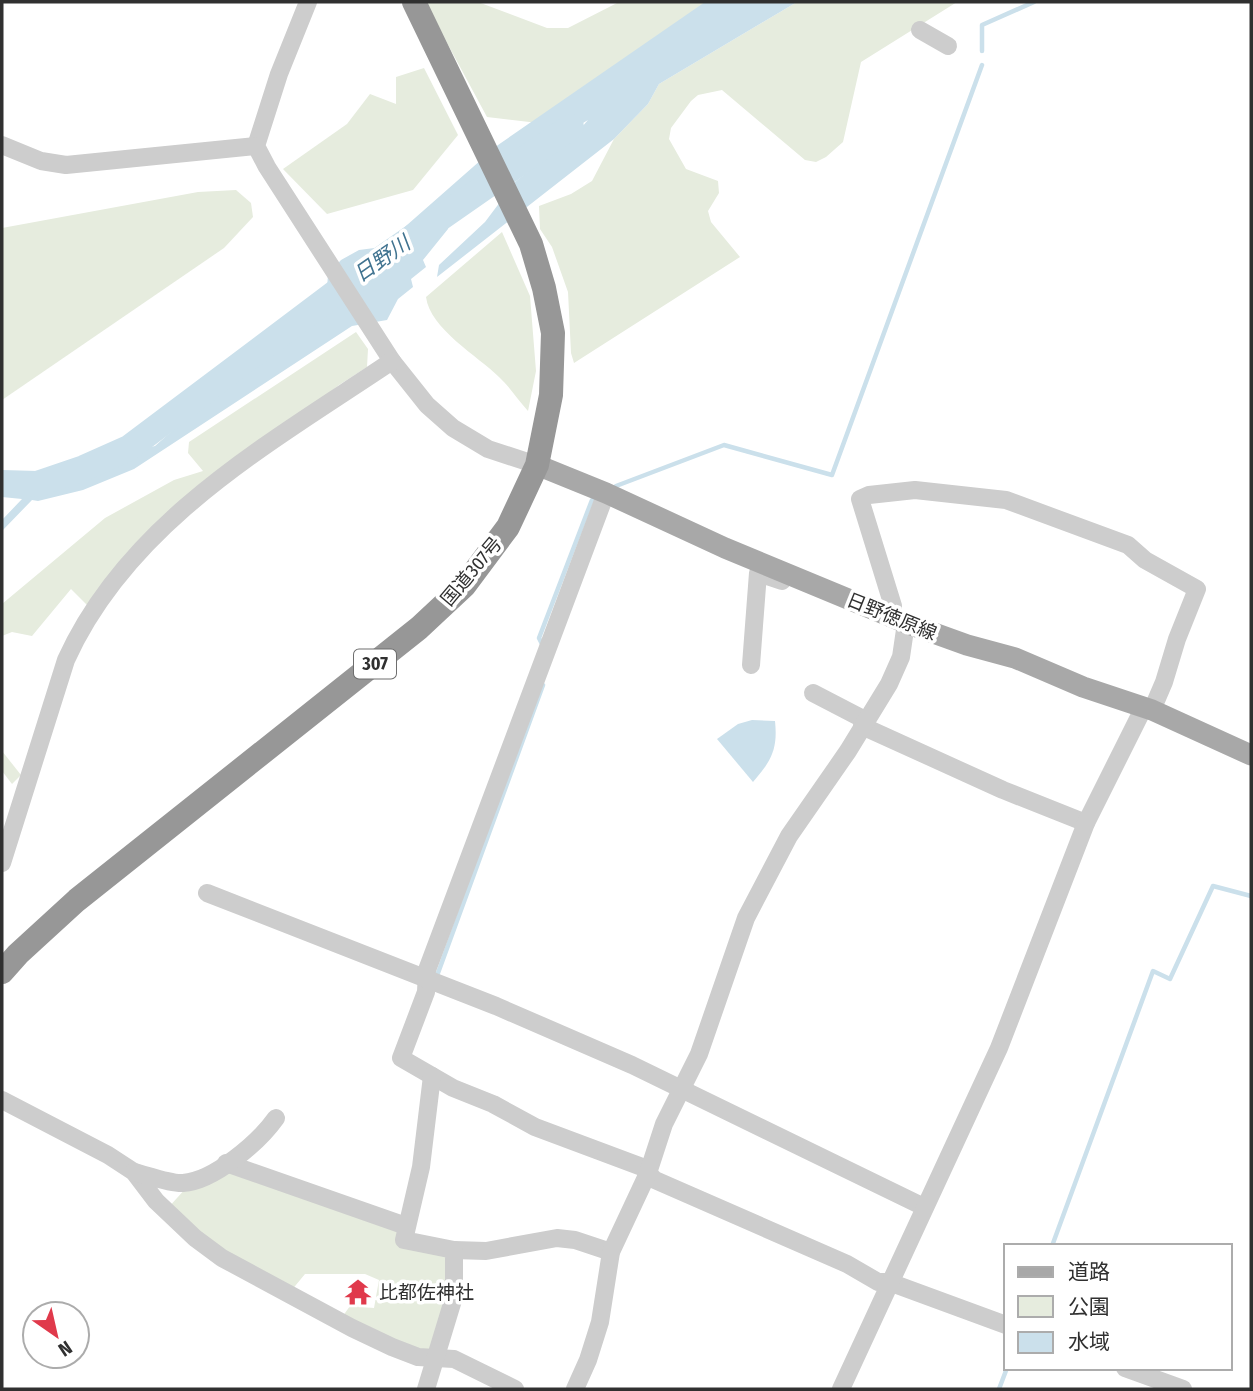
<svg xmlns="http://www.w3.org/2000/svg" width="1253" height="1391" viewBox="0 0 1253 1391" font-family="'Fira Sans Condensed','Noto Sans JP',sans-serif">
  <rect width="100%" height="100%" fill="#fff"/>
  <!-- green -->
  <g fill="#e6ecde">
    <polygon points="425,2 478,2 547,28 568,28 619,2 713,2 555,125 487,117"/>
    <polygon points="797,2 957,2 861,62 843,142 826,157 816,162 805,160 722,90 698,95 691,101 671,128 669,139 686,169 718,181 719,193 708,211 711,222 740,257 574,363 571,353 568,292 552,247 540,229 539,206 571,194 592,181 614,139 648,104 659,84"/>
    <polygon points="424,68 458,135 413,190 327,214 283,169 347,124 370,94 396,104 396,77"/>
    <polygon points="236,190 251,203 253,217 224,248 2,400 2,228 198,192"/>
    <path d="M502,232L530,296L536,371L528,411C518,400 510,387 499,377C478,356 430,329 426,297Z"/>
    <polygon points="356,332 368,349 367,367 339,385 140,541 88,606 71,589 32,636 12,632 2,636 2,604 105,518 174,480 203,471 188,453 189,442"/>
    <polygon points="2,751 21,775 12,784 2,771"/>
    <polygon points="228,1171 398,1229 448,1253 449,1296 434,1354 340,1320 350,1306 374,1308 379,1280 365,1274 305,1274 291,1291 225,1254 167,1209 187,1187"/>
  </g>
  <!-- water -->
  <g fill="#cbe0eb" fill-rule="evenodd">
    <path d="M705,2H797L659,84L648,104L614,139L437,277L439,265L485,222L515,182L575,135L588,120L507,169L452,212L448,229L423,260L426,267L411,279L413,287L398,299L387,320L352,326L134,469L83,490L38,501L32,500L2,531V520L22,499L2,497V477L32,472H83L128,456L137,450L155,446L233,377L315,313L327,289L328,274L341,260L359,250L382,247L498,145ZM436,215L439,224C425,241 406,265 382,265L384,253Z"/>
    <path d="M752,720L775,721C778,750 771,761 753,782L717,739L738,724Z"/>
  </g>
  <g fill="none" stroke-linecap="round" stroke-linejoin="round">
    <!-- stream -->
    <g stroke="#cbe0eb" stroke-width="4.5">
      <polyline points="982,51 982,25 1034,2"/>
      <polyline points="616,486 724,445 832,475 982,65"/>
      <polyline points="542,644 539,638 592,500"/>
      <polyline points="438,973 543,685"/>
      <polyline points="1052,1246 1153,971 1170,979 1213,886 1251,896"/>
      <polyline points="999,1389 1007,1368"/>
    </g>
    <!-- river -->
    <polyline stroke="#cbe0eb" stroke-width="26" points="2,483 37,484 84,468 129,448 367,269 571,127"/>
    <!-- minor -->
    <g stroke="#cdcdcd" stroke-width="18">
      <polyline points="308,2 279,74 256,146 267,167 392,361 427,405 453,428 488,449 537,465"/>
      <polyline points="920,30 948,46"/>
      <polyline points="2,145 41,161 66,165 256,146"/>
      <polyline points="606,493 427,970 426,992 401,1058 453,1088 493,1104 535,1127 642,1167 655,1180 847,1264 878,1282 889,1282 1006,1325"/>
      <polyline points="892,617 893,606 860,499 869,495 915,490 1006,500 1128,545 1145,560 1197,589 1177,639 1164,682 1152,710"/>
      <polyline points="751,665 758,573 782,581"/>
      <polyline points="813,693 865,720"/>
      <polyline points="862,726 1003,790 1086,823"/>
      <path d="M2,863L66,660C129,521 270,443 392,361"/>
      <polyline points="207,893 496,1006 632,1065 924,1207"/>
      <polyline points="2,1100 108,1155 134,1172 156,1201 195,1238 222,1258 352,1328 392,1347 418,1357 454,1359 515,1389"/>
      <polyline points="226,1163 406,1226"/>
      <path d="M134,1172C147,1175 170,1184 183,1183C214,1181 259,1142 276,1118"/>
      <polyline points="454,1250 486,1251 557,1238 575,1240 611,1252"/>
      <polyline points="1125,1368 1183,1389"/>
      <polyline points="426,1389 454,1297 454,1250 404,1240 421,1167 432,1076"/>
      <polyline points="575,1389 588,1360 600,1322 611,1252 648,1173 664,1124 699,1054 746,918 789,836 848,751 889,684 901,657 906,623"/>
      <polyline points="841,1389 999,1048 1086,823 1144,707"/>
    </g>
    <!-- major -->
    <polyline stroke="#a8a8a8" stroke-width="21" points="537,465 606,493 725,548 906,623 967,645 1015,658 1083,687 1152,710 1251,755"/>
    <!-- highway -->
    <polyline stroke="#979797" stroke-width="24" points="2,972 18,954 77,900 419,628 464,586 508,527 537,465 551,395 553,333 544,288 531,244 414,2"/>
  </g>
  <!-- icons -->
  <defs>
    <g id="temple-bare" transform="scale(2.1)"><path d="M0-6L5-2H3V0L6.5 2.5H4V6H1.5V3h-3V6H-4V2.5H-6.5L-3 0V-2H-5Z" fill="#e0394b" stroke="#fff" stroke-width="2.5" paint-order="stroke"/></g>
  </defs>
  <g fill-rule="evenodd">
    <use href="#temple-bare" x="358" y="1292"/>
  </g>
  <g text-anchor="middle" stroke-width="7" stroke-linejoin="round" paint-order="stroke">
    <!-- shield labels -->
    <rect fill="#fff" stroke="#6e6e6e" stroke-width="2" x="354" y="649.5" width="42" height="29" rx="5"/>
    <g font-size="18" font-weight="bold" fill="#303030">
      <text x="375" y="670">307</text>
    </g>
    <!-- street labels -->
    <g font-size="19" fill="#303030" stroke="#fff">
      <text transform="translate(471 571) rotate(-50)" y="7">国道307号</text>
      <text transform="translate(892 616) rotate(22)" y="7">日野徳原線</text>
    </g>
    <!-- poi labels -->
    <g font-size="19" fill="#303030" stroke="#fff" text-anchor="start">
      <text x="379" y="1299">比都佐神社</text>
    </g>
    <!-- water labels -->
    <g font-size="21" font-style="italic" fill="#407390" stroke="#fff">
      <text transform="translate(382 259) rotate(-35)" y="7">日野川</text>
    </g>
  </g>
  <!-- border -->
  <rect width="1253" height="1391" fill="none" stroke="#303030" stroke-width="7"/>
  <!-- legend -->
  <rect x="1004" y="1244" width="228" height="126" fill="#ffffff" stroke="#acacac" stroke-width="2"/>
  <rect x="1018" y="1267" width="35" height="10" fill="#a8a8a8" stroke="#acacac" stroke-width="2"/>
  <text x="1068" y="1279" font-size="21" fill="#303030">道路</text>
  <rect x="1018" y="1296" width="35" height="21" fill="#e6ecde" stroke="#acacac" stroke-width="2"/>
  <text x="1068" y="1314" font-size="21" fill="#303030">公園</text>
  <rect x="1018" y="1332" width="35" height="21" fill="#cbe0eb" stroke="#acacac" stroke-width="2"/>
  <text x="1068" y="1349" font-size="21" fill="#303030">水域</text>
  <!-- north arrow -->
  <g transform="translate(56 1335) rotate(146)"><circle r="33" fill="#ffffff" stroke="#acacac" stroke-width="2"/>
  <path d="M0-5L12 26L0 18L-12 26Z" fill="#e0394b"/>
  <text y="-10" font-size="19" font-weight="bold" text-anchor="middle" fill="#303030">N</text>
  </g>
</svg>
